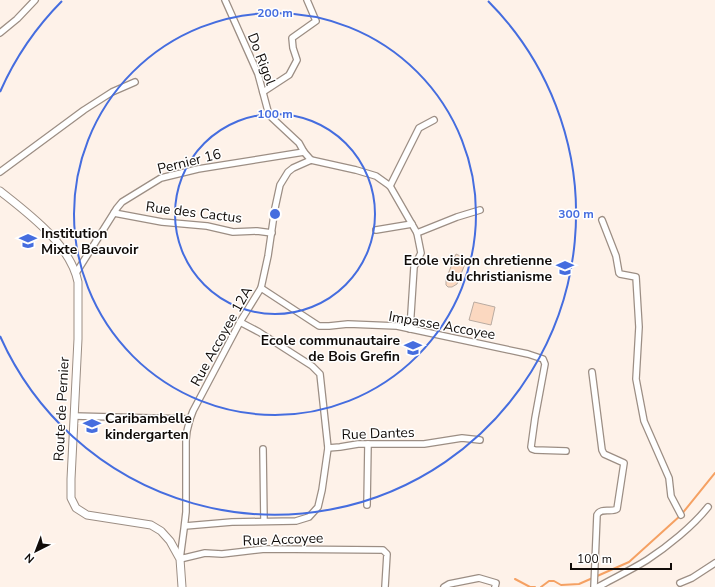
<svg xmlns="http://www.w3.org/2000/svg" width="715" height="587" viewBox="0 0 715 587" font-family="'Nunito Sans',sans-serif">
  <rect width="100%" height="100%" fill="#fef2e9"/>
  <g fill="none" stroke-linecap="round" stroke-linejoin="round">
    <!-- stream -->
    <g stroke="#f5a163" stroke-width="2">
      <polyline points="515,579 530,587 535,587"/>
      <polyline points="541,587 549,581 554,581 561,585 579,584 629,562 681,515 715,473"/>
    </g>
  </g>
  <!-- building -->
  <g fill="#fbd8c0" stroke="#b9aba1">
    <polygon points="456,254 467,259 457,284 452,287 448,287 446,285 446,279"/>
    <polygon points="474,302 495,307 491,325 469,320"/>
  </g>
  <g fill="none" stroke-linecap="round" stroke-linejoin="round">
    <!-- minor casing -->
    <g stroke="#9c8e84" stroke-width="8">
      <g id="minor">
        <polyline points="225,0 258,74 269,115 299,143 304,152 311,160"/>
        <polyline points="0,33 17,19 35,0"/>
        <polyline points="263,92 289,75 297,60 293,48 292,38 316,21 307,0"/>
        <polyline points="0,172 84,110 112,92 135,82"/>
        <polyline points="390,186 419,128 434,120"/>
        <polyline points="114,213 162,222 207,226 233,232 257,231 272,233"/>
        <polyline points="602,220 616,256 619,273 620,274 636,277 639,327 636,379 644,421 669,478 671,496 681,515"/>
        <polyline points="376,230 412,224"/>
        <polyline points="417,233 457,217 480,210"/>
        <polyline points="76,273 117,208 122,202 161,178 198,169 304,152"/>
        <polyline points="261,288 319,326 329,326 348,324 397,326 528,354 543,359 545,364 535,418 531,447 532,449 535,450 566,451"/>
        <polyline points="240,322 259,332 312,366 320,374 328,448 340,447 358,444 424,444 462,438 480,440"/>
        <path d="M592,372L602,450L604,454L624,463L617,509C611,513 601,507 597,515L594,587"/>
        <polyline points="74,416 190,419"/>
        <polyline points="263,449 264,521"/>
        <polyline points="367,505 368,444"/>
        <polyline points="185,526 232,522 296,521 309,517 318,507 322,490 328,448"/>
        <polyline points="680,583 692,578 715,563"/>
        <polyline points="385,587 387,554 383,550 265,549 222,554 205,553 180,559 184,529 186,512 186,440 187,431 190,419 193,411 240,322 261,288 268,256 275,208 280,185 288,172 293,168 311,160 356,170 376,176 390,186 417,233 421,253 414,267 410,329"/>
        <polyline points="444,587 449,584 479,578 496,583 495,587"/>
        <path d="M598,587C614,578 631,570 647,560C667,547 693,526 708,507"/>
      </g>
    </g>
    <!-- tertiary casing -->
    <g stroke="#9c8e84" stroke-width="9">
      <path id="tertiary" d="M0,191C29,214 70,244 78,282V339L71,479V498L76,508L87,515L151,525L161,531L170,541L180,559L182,587"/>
    </g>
    <!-- minor -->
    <use href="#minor" stroke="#fff" stroke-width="5.5"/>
    <!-- tertiary -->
    <use href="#tertiary" stroke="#fff" stroke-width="7"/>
  </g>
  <!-- distance rings -->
  <g fill="none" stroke="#456ddf" stroke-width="2">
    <circle cx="275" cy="214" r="100"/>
    <circle cx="275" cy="214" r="201"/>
    <path d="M0 92A301 301 0 0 1 62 1M488 1A301 301 0 1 1 0 336"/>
  </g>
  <!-- icons -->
  <defs>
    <g id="school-bare" transform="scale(1.38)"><path d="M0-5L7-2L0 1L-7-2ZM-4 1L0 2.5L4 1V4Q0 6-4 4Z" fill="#456ddf" stroke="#fff" stroke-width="2.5" paint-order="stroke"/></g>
  </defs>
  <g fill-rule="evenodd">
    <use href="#school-bare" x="28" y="241"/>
    <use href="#school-bare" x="565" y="268"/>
    <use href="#school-bare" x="413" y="348"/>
    <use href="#school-bare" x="92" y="426"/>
  </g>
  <g text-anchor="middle" stroke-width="3" stroke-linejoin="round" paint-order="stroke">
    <!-- street labels -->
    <g font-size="14" fill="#110c09" stroke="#fff">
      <text transform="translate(262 59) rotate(69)" y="5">Do Rigol</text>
      <text transform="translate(189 161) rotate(-14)" y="5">Pernier 16</text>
      <text transform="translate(194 212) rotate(7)" y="5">Rue des Cactus</text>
      <text transform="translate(442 325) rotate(10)" y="5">Impasse Accoyee</text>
      <text transform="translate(221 336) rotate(-61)" y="5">Rue Accoyee 12A</text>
      <text transform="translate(61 409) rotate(-87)" y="5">Route de Pernier</text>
      <text transform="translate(378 433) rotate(-2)" y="5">Rue Dantes</text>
      <text transform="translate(283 539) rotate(-2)" y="5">Rue Accoyee</text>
    </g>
    <!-- poi labels -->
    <g font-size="14" font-weight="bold" fill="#110c09" stroke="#fff" text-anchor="start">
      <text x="41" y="238">Institution<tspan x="41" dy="16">Mixte Beauvoir</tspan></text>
      <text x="552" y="265" text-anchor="end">Ecole vision chretienne<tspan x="552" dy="16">du christianisme</tspan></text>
      <text x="400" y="345" text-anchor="end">Ecole communautaire<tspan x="400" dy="16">de Bois Grefin</tspan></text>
      <text x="105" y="423">Caribambelle<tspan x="105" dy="16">kindergarten</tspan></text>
    </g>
  </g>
  <circle cx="275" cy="214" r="6" fill="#456ddf" stroke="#fff" stroke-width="2"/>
  <g font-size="12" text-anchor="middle" font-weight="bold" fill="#456ddf" stroke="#fff" stroke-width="3" stroke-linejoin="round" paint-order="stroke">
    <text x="275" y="17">200 m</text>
    <text x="275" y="118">100 m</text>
    <text x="576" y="218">300 m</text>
  </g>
  <!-- north arrow -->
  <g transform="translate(36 551) rotate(222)" stroke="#ffffff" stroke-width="3" paint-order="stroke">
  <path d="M0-3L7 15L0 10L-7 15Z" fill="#110c09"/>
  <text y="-6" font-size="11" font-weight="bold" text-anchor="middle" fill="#110c09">N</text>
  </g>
  <!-- scale -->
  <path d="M571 563v6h100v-6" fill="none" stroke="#110c09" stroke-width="2"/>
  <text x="577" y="563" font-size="12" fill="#110c09" stroke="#ffffff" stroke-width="3" paint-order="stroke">100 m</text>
</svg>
